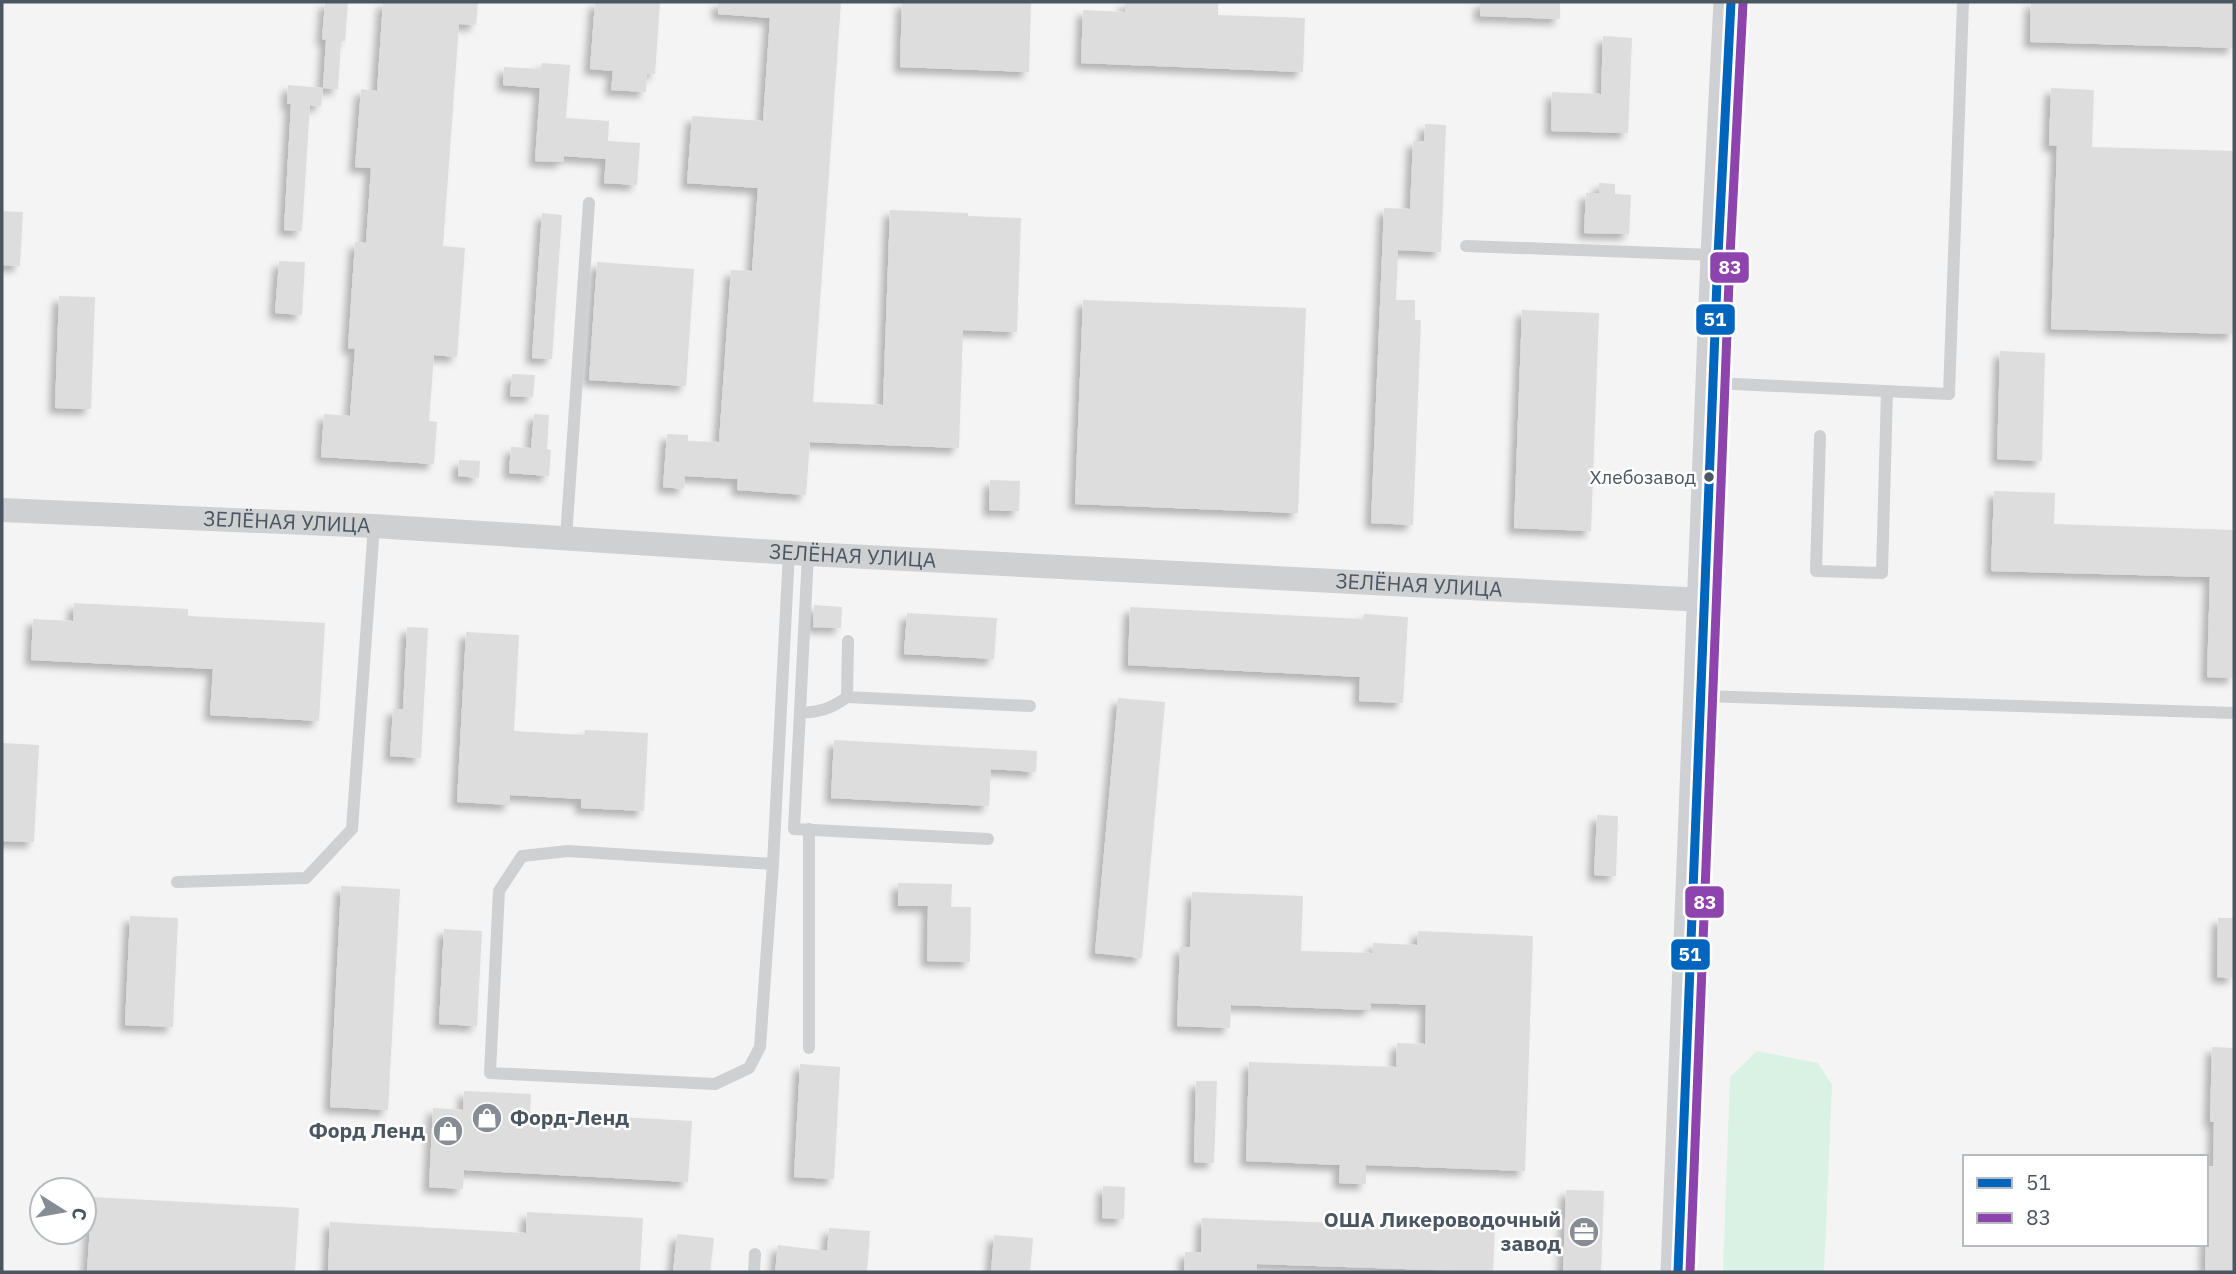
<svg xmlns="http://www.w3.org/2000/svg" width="2236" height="1274" viewBox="0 0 2236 1274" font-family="'IBM Plex Sans',sans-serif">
  <defs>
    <filter id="shadow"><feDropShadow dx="-6" dy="6" stdDeviation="3.5" flood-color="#0004"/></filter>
  </defs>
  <rect width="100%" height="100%" fill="#f4f4f4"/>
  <!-- green -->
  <polygon fill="#d9f2e3" points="1757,1051 1818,1063 1832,1085 1824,1272 1723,1272 1730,1077"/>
  <!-- building -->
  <g fill="#ddddde" filter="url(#shadow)">
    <polygon points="325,2 348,2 345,41 341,41 338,89 323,88 326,40 322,39"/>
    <polygon points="383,2 478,2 476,25 459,24 443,246 465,248 457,357 434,355 429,421 437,422 434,464 321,457 324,414 350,416 355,349 348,348 355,242 366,243 371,168 355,167 361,89 377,91"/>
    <polygon points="595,2 660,2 655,74 647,73 646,92 611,90 613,71 590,69"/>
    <polygon points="718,2 841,2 813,402 883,405 890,210 968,213 968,216 1021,218 1017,332 963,330 959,448 810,442 806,495 737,490 738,479 685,476 684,489 663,487 667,434 688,435 688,441 719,442 731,270 752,271 758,188 687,183 692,116 763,121 770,18 718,14"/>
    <polygon points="902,2 1031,2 1029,72 900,67"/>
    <polygon points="1125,2 1218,2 1218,15 1305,18 1303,72 1081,63 1083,10 1125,12"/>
    <polygon points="1480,2 1560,2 1560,19 1480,16"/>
    <polygon points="2031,2 2234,2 2234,48 2030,42"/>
    <polygon points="1603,36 1632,38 1628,133 1551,131 1552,92 1601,94"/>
    <polygon points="542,63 570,65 566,118 609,121 608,141 640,143 637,185 604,183 606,159 564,156 563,162 535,161 540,88 503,85 504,67 541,69"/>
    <polygon points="288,85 323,88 321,106 310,105 302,231 284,230 291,104 287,104"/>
    <polygon points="2051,88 2094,90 2092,147 2234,151 2234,334 2051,329 2057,146 2049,145"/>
    <polygon points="1425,124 1446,125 1441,252 1398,250 1396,300 1415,300 1415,320 1421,320 1413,525 1371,523 1384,208 1410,209 1413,141 1424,141"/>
    <polygon points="1599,183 1615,184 1615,194 1631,195 1629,234 1584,233 1586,193 1599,193"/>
    <polygon points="2,211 23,212 20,266 2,265"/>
    <polygon points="542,213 562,215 552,359 532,358"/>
    <polygon points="279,261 305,262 302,315 275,313"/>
    <polygon points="597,262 694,269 686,386 589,380"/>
    <polygon points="59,296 95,297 91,409 55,408"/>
    <polygon points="1083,300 1306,308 1298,513 1075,504"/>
    <polygon points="1522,310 1599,313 1591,531 1514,528"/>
    <polygon points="2000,351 2045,353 2042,461 1997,459"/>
    <polygon points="512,374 535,375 533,397 510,396"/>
    <polygon points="534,414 549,415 547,449 551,450 549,476 509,473 511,447 531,448"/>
    <polygon points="459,460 480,461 479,478 458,476"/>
    <polygon points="990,480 1020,481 1019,511 989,510"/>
    <polygon points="1994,491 2055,493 2054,524 2234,530 2234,678 2207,677 2210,577 1991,571"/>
    <polygon points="74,603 188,609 188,616 325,623 319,721 210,715 213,669 31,660 33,619 73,621"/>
    <polygon points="814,605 842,607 841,628 813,627"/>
    <polygon points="1130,607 1363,619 1364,614 1408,617 1403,703 1359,701 1360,677 1128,665"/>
    <polygon points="907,613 997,618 994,659 904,654"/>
    <polygon points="407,627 428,628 421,758 390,756 393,709 403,709"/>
    <polygon points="466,632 519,635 514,731 584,735 585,730 648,733 644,811 581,808 581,799 510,795 510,805 457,802"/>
    <polygon points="1118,698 1165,702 1142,958 1095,953"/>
    <polygon points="834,740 1037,751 1036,772 991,769 989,806 831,798"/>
    <polygon points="2,743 39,745 34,842 2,841"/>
    <polygon points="1597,815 1618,816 1616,876 1594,875"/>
    <polygon points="898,883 952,884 951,907 971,907 970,962 927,961 928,906 898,906"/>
    <polygon points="341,886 400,889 388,1110 330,1107"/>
    <polygon points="1192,892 1303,896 1301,951 1372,953 1373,943 1417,945 1418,931 1533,936 1525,1171 1366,1165 1366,1184 1339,1183 1340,1165 1246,1161 1249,1062 1396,1067 1397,1043 1425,1044 1426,1005 1371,1003 1370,1010 1231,1005 1230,1028 1177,1026 1180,947 1190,947"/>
    <polygon points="130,916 178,918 173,1027 125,1025"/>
    <polygon points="2218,918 2234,918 2234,978 2217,977"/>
    <polygon points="444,929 482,931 477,1026 439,1024"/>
    <polygon points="2212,1047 2234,1048 2234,1272 2205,1272 2208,1166 2213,1166 2214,1122 2210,1122"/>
    <polygon points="800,1064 840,1067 834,1179 794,1177"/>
    <polygon points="1196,1081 1217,1081 1214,1163 1194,1162"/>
    <polygon points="464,1091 531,1094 530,1112 692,1121 688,1182 464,1170 463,1189 429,1187 433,1108 463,1110"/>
    <polygon points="1103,1186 1125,1187 1124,1219 1102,1218"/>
    <polygon points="1566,1190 1604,1191 1601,1272 1563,1272"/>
    <polygon points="92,1197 299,1208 295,1272 87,1272"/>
    <polygon points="527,1212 643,1218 640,1272 328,1272 330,1222 526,1233"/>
    <polygon points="1202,1218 1495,1229 1493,1272 1257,1264 1257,1272 1184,1272 1185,1252 1201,1252"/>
    <polygon points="829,1228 870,1231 867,1272 775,1272 778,1245 827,1251"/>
    <polygon points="677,1234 714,1238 710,1272 673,1272"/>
    <polygon points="994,1235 1033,1238 1030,1272 991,1272"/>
  </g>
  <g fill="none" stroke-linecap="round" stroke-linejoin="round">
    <!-- lane -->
    <g stroke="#ced0d2" stroke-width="12">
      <polyline points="1466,246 1714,255"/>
      <polyline points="1713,383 1949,394 1963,2"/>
      <polyline points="1820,436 1816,571 1882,573 1887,391"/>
      <polyline points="566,538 589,203"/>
      <polyline points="808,554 794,829 988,839"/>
      <polyline points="848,641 847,697 1030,706"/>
      <polyline points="1703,696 2234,713"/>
      <path d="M800,713C819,712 831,709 847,697"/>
      <polyline points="773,864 760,1047 749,1068 715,1084 490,1073 499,891 522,856 568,851 773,864 789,552"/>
      <polyline points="177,882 306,878 352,829 374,526"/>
      <polyline points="809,1048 809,829"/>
      <polyline points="754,1272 755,1254"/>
    </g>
    <!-- street -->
    <path stroke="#ced0d2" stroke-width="24" id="s1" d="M2,510L374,526L808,554L1704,600"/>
    <!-- secondary -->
    <polyline stroke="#ced0d4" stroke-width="35" points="1678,1272 1718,255 1731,2"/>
    <!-- bus-1 casing -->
    <g stroke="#fff" stroke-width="14">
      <polyline id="bus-1" points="1678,1272 1718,255 1731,2"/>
    </g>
    <!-- bus-2 casing -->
    <g stroke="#fff" stroke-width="14">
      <polyline id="bus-2" points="1690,1272 1730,256 1743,3"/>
    </g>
    <!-- bus-1 -->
    <use href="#bus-1" stroke="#0065bd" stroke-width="9"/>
    <!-- bus-2 -->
    <use href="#bus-2" stroke="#8e44ad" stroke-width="9"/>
  </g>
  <!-- icons -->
  <defs>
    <g id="shop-disc" transform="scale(1.575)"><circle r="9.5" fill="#868d94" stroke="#fff"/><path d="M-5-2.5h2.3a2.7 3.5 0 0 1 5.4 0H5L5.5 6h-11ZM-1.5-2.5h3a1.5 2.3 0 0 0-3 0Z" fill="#fff"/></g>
    <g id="office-disc" transform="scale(1.575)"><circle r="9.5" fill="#868d94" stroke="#fff"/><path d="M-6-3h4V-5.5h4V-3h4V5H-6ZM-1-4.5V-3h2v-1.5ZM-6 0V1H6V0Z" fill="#fff"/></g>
  </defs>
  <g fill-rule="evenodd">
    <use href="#shop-disc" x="487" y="1118"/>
    <use href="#shop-disc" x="448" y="1131"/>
    <use href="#office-disc" x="1584" y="1232"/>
  </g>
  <!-- markers -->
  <circle fill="#4a5661" stroke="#fff" stroke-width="2.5" cx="1709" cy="477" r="6"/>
  <g text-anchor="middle" stroke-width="5" stroke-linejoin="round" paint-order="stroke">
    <!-- bus labels -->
    <g font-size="19" fill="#4a5661" stroke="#fff" text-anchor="end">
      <text x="1696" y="484">Хлебозавод</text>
    </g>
    <!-- street labels -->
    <g font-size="21" fill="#4a5661" stroke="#fff">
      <text dy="7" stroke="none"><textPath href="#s1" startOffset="285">ЗЕЛЁНАЯ УЛИЦА</textPath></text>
      <text dy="7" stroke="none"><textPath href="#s1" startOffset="852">ЗЕЛЁНАЯ УЛИЦА</textPath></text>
      <text dy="7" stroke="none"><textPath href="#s1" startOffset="1419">ЗЕЛЁНАЯ УЛИЦА</textPath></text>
    </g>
    <!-- poi labels -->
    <g font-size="21" font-weight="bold" fill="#4a5661" stroke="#fff" text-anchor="end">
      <text x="510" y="1125" text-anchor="start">Форд-Ленд</text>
      <text x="425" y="1138">Форд Ленд</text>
      <text x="1561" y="1227">ОША Ликероводочный<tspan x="1561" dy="24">завод</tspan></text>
    </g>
  </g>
  <g stroke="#fff" stroke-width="2.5">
    <rect x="1709" y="251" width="41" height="33" rx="7" fill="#8e44ad"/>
    <rect x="1695" y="303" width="41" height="33" rx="7" fill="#0065bd"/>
    <rect x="1684" y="885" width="41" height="34" rx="7" fill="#8e44ad"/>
    <rect x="1670" y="938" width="41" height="33" rx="7" fill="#0065bd"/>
  </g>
  <g font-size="19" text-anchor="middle" font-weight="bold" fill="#fff">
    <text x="1730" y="274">83</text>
    <text x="1715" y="326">51</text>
    <text x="1705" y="909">83</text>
    <text x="1690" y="961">51</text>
  </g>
  <!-- border -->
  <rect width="2236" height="1274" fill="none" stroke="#4a5661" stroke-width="7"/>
  <!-- legend -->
  <rect x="1963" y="1155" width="245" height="91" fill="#ffffff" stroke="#b7bbc0" stroke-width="2"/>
  <rect x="1977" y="1178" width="35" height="10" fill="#0065bd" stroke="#b7bbc0" stroke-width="2"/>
  <text x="2026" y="1190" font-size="21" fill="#4a5661">51</text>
  <rect x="1977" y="1213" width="35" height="10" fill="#8e44ad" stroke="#b7bbc0" stroke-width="2"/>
  <text x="2026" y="1225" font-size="21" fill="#4a5661">83</text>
  <!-- north arrow -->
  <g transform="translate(63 1211) rotate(101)"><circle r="33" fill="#ffffff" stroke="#b7bbc0" stroke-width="2"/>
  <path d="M0-5L12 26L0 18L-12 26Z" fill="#868d94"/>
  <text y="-10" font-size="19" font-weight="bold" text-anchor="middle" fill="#4a5661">С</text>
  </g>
</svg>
